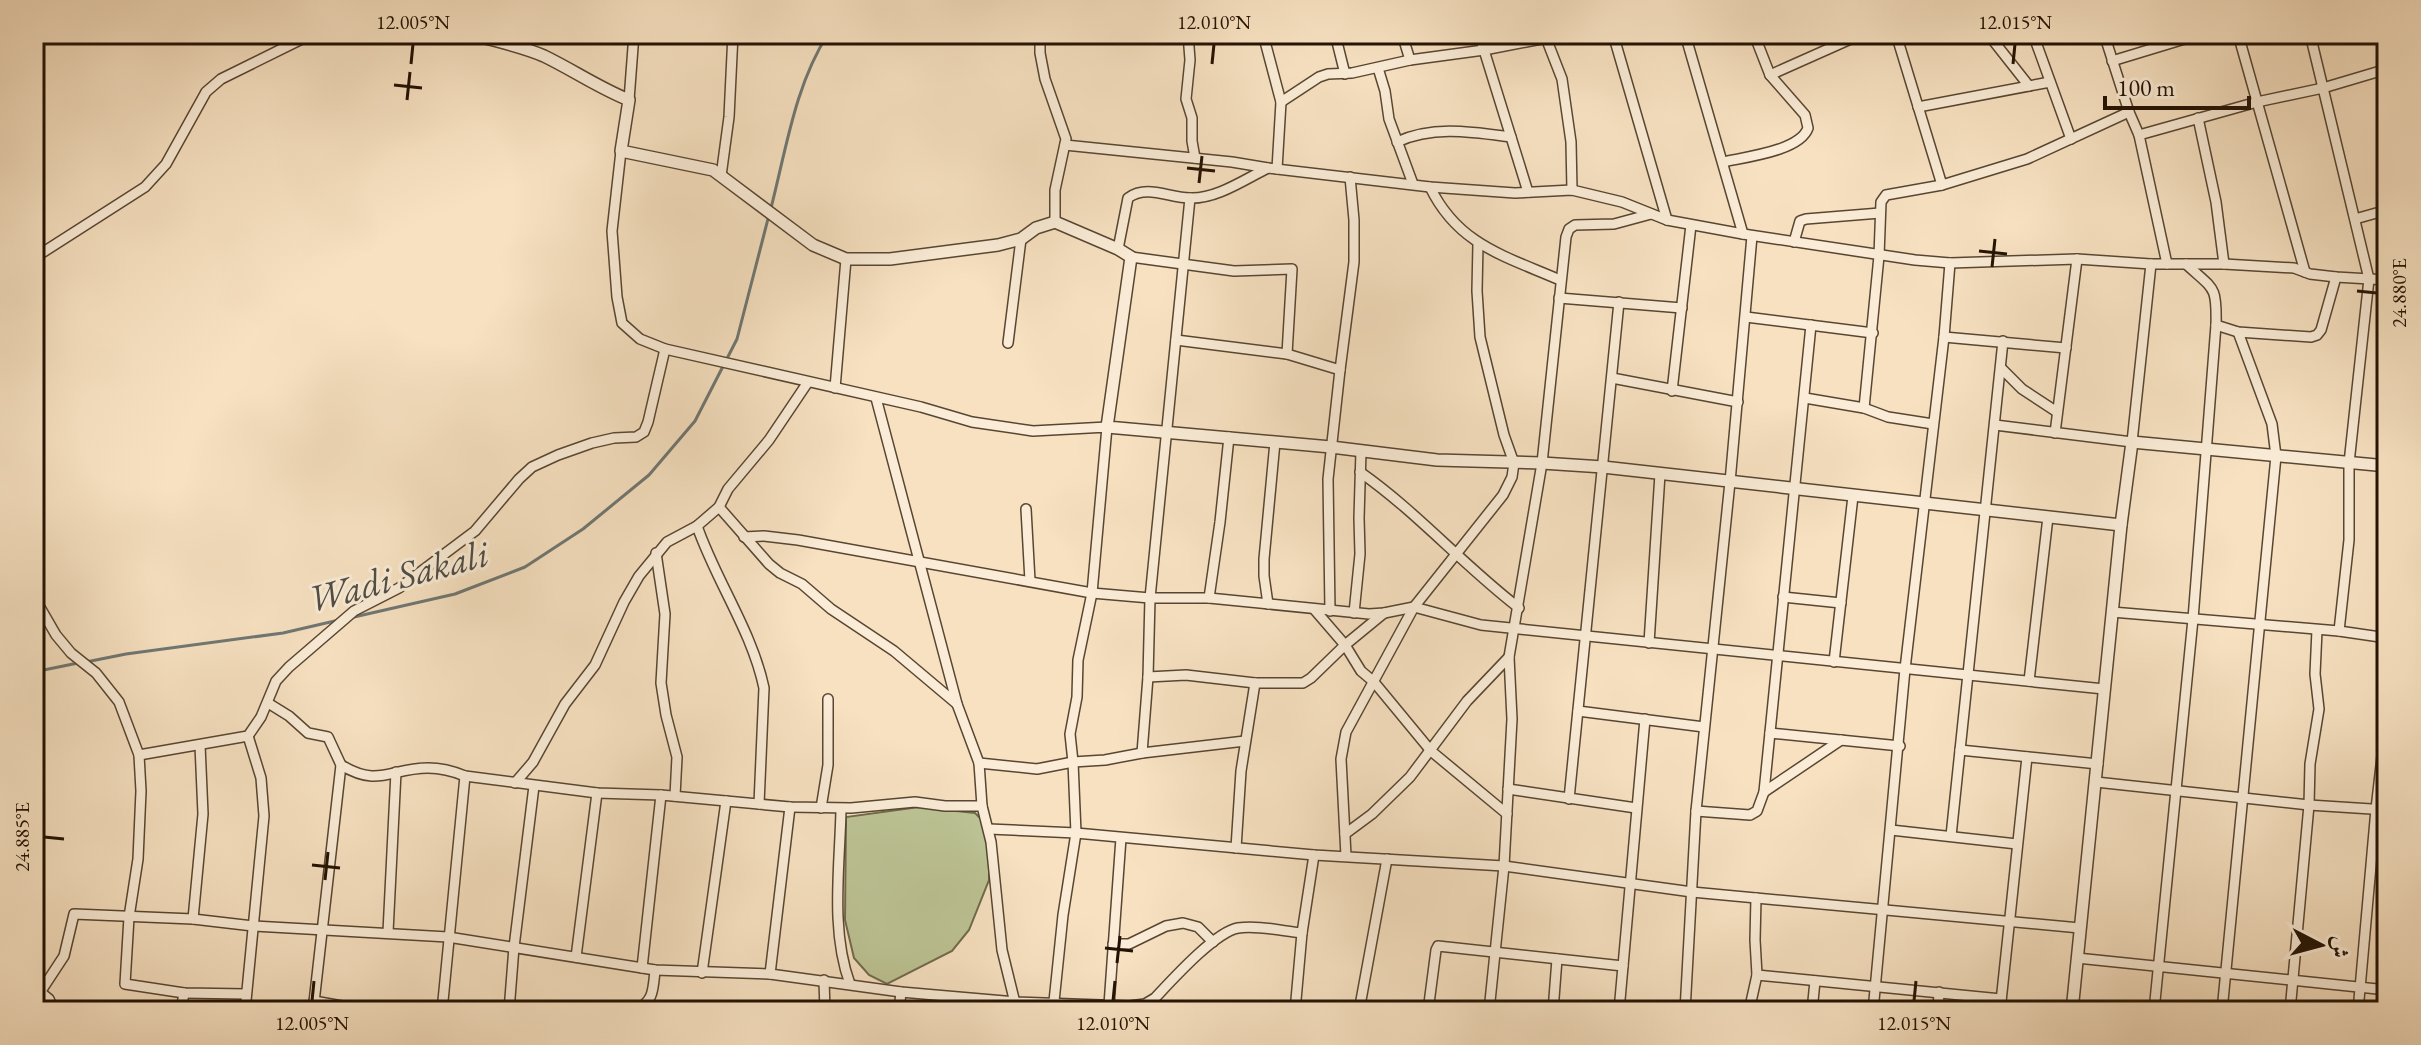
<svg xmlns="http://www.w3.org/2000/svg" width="2421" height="1045" viewBox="0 0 2421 1045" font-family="'EB Garamond',Amiri,serif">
  <rect width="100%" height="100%" fill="#f7e1c1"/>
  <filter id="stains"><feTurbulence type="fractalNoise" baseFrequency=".0025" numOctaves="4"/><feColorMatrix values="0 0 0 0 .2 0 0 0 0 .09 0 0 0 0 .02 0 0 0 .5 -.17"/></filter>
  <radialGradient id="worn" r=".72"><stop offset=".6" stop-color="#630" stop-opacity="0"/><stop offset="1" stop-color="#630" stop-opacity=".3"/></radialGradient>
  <!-- green -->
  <polygon fill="#bcc394" stroke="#706a4c" stroke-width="2" points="919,807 975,813 984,822 989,859 989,880 969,930 952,951 887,984 869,975 854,958 845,920 846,817"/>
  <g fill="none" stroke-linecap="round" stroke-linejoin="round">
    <!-- stream -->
    <g stroke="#6f7773" stroke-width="3">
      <path d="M771,208C786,150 795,85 828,34"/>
      <polyline points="354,617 455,594 525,567 583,529 649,475 695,421 737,339 769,215"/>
      <polyline points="86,662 126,654 283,633 339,620"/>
      <polyline points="34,672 78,663"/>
    </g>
    <!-- minor casing -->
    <g stroke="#584632" stroke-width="12">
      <g id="minor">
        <polyline points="1040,34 1040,53 1045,79 1066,139 1055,190 1055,222"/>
        <polyline points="1188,34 1190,60 1186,99 1192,118 1192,141 1195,158"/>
        <polyline points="1263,34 1281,102 1277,169"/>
        <polyline points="1335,34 1345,74"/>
        <polyline points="1402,34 1410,60"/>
        <polyline points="1479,34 1528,192"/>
        <polyline points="1613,34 1667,220"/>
        <polyline points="1685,34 1743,234"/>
        <polyline points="1896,34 1942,185"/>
        <polyline points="1988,34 2029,86"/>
        <polyline points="2033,34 2071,139"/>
        <polyline points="2104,34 2129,112 2139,135 2167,264"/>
        <polyline points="2238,34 2305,272"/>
        <polyline points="2310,34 2369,279 2349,463 2349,540 2339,631"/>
        <polyline points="1546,38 1562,79 1571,142 1572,190"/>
        <polyline points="2112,61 2201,34"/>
        <polyline points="1378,68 1385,91 1389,119 1413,184"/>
        <polyline points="1770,75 1862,34"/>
        <polyline points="629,100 634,34"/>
        <polyline points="1281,102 1319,77 1328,74 1352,73 1410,60 1484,50 1568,34"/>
        <polyline points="1918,107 2050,82"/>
        <polyline points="2198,118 2216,202 2224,264"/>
        <polyline points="2139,135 2257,102 2323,88 2387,69"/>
        <path d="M1397,142C1433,125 1473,132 1511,137"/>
        <polyline points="1065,145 1232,162 1268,168 1430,187 1515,193 1572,190 1622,202 1667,220 1743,234 1915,260 1950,263 2077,259 2151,264 2224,264 2294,268 2310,274 2336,277 2387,280"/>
        <polyline points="621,151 612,231 617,297 622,323 640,339 665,349 921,407 972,422 1033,431 1107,427 1092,593 1078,660 1077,697 1070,734 1073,762 1076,833 1063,915 1053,1011"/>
        <path d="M1723,162C1745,157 1800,151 1808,128L1805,115L1770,75L1754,34"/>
        <polyline points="721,176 729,117 733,34"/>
        <path d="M1430,187C1458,245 1505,256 1560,280"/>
        <polyline points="2355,219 2387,210"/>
        <polyline points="1794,242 1800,221 1806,219 1880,213"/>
        <path d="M1118,249L1128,198C1147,184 1169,198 1190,198C1217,199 1245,179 1268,168"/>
        <polyline points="1131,257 1234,271 1292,269 1287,354"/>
        <polyline points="34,258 145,187 166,164 206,92 221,79 312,34"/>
        <polyline points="1559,298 1682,308"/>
        <polyline points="1746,317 1873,333"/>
        <polyline points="2216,325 2238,332 2311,337 2317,335 2321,330 2336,277"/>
        <polyline points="1944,337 2066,348"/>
        <polyline points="1176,340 1287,354 1340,370 1328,479 1330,611"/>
        <polyline points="1008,343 1021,239"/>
        <polyline points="2001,368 2022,389 2057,412"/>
        <polyline points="1340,370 1354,262 1354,220 1350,177"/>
        <polyline points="1612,378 1738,402"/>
        <polyline points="835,388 846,259"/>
        <polyline points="1672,391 1691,225"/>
        <polyline points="876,398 957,704 979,763 982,806 991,842 1002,950 1017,1011"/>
        <polyline points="1805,398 1864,408 1888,417 1933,424"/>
        <polyline points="1864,408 1879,256 1881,202 1886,195 1942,185 2027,159 2129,112"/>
        <polyline points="1995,425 2132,442 2151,264"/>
        <polyline points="2055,433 2077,259"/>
        <path d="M1360,472C1417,512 1463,565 1519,608"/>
        <polyline points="719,507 769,564 780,573 802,584 831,609 894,651 957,704"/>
        <polyline points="1026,509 1030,581"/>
        <path d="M697,526C716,581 752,631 764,688L759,804"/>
        <polyline points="744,537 764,536 798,540 1092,593 1150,598 1209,598 1220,522 1229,437"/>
        <polyline points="656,553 665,614 661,683 666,715 677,757 675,796"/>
        <polyline points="34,597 56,635 71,653 96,673 119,702 139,755 141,791 138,859 129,917 125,984 184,993 246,994"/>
        <polyline points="1783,597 1841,603"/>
        <polyline points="1209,598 1369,614 1384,613 1414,607 1481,625 2104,689"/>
        <polyline points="1268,604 1264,576 1264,559 1275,442"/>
        <polyline points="1314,609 1345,645 1361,671 1374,682 1431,751 1507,814"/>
        <polyline points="2112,612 2339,631 2387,638"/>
        <polyline points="1354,613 1360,554 1359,518 1361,451"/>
        <polyline points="1649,643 1660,474"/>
        <polyline points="1834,662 1853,496"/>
        <polyline points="1148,677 1186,675 1255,683 1303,683 1311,678 1345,645 1384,613"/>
        <polyline points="2029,681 2048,517"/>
        <polyline points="268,703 289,716 308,733 328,737 341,765 313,1011"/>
        <polyline points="1578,711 1704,727"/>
        <polyline points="1770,733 1900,746"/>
        <polyline points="1960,750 2098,764"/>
        <polyline points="1142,753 1148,677 1150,598 1190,198"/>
        <polyline points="139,755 248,736 261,717 276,681 289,667 354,611 399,588 475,531 519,479 532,467 558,455 592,443 614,438 636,437 644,432 648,422 665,349"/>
        <polyline points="979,763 1037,769 1073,762 1105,760 1142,753 1245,741"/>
        <path d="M341,765C379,788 390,768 428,768C441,768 453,771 465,776L597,793L661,795L790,807L851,808L915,802L945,806H982"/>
        <polyline points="2096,782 2309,805 2387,810"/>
        <polyline points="515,783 533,762 565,704 595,665 624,602 639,576 667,542 697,526 719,507 728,489 769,440 808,382"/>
        <polyline points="1508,789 1636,808"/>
        <polyline points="1764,792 1841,740"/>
        <polyline points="1569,799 1619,302"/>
        <polyline points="821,808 828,765 828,699"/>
        <path d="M841,809C840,866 830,930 850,984"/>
        <polyline points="1696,811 1750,815 1757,811 1764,792 1811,325"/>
        <polyline points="989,829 1076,833 1314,855 1504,866 1692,892 2080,928"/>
        <polyline points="1891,830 2017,844"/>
        <polyline points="1345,834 1372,814 1410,777 1467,701 1509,657"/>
        <polyline points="1951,836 2003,341"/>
        <polyline points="1236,848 1241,771 1255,683"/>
        <polyline points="1346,856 1341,759 1346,732 1414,607 1503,495 1512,477 1514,463 1504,435 1480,337 1477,291 1478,244"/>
        <polyline points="193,919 203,814 200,745"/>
        <polyline points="388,932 396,772"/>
        <polyline points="1113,944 1129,944 1166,926 1183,923 1198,927 1213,942"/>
        <polyline points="576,957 597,793"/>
        <polyline points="2077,958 2387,990"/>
        <polyline points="642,968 661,795"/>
        <polyline points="702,973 726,801"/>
        <polyline points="770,974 790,807"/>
        <polyline points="1757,975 2001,999"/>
        <polyline points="824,980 825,1011"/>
        <polyline points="34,987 49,999 54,1011"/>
        <path d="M41,991L64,956L74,914L193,919L253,926L448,937L655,970L770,974L901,992L1016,1002L1129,1006L1145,1004L1155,998C1172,980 1215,932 1238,928C1258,925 1282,931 1302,933"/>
        <polyline points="314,1001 370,1011"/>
        <polyline points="1109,1005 1121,838"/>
        <polyline points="181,1011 184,993"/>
        <polyline points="245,1011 264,816 261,778 248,736"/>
        <polyline points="442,1011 465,776"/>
        <polyline points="509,1011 514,947 534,786"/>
        <path d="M634,1011C654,1002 653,990 655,970"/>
        <polyline points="899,1011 901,992"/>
        <polyline points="1295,1011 1302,933 1314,855"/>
        <polyline points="1359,1011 1387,859"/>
        <polyline points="1428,1011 1436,950 1438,946 1623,966"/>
        <polyline points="1489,1011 1504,866 1512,719 1509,657 1542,463 1566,237 1569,229 1575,225 1614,224 1651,214"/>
        <polyline points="1553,1011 1557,959"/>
        <polyline points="1619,1011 1645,719"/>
        <polyline points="1685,1011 1696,811 1730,482 1752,236"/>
        <polyline points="1749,1011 1757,975 1755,940 1756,898"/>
        <polyline points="1812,1011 1815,981"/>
        <polyline points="1873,1011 1905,669 1944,337 1950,263"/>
        <polyline points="1938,1011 1939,992"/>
        <polyline points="2000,1011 2027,757"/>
        <path d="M2154,1011L2193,619L2216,325C2217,285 2214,290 2186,264"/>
        <polyline points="2222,1011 2276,456 2272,424 2238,332"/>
        <polyline points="2290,1011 2309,805 2310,764 2319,709 2315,674 2317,630"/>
        <polyline points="2358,1011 2376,809 2387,713"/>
      </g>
    </g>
    <!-- tertiary casing -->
    <g stroke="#584632" stroke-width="14">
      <g id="tertiary">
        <path d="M471,34C495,41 521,46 544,56C573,70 599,88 629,100L621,151L713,170L813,245L846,259H890L998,245L1021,239L1036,228L1055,222L1118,249L1131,257L1107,427L1331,447L1437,460L1542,463L1603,467L2121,525"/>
        <polyline points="2072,1011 2121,525 2132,442 2387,466"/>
      </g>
    </g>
    <!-- minor -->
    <use href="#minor" stroke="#faecd7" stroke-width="9"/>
    <!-- tertiary -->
    <use href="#tertiary" stroke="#faecd7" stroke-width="11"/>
  </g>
  <!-- ticks -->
  <path fill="none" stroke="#231203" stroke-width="3" d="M411,64L413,44M1212,64L1214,44M2013,64L2015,44M394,85L422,88M407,100L410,72M1187,168L1215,171M1199,183L1202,156M1979,251L2007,254M1992,267L1995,239M2357,291L2377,293M44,837L64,839M312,865L340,868M325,880L328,852M1105,948L1133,951M1117,963L1120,936M312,1001L314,981M1113,1001L1115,981M1914,1001L1916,981"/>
  <g text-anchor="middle" stroke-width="6" stroke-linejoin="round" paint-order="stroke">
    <!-- water labels -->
    <g font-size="38" font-style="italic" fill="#4f4d44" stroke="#faecd7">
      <text transform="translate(398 576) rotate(-15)" y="13">Wadi Sakali</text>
    </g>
  </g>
  <!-- margin -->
  <rect width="2421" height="1045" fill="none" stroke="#f7e1c1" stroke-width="88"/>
  <!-- north arrow -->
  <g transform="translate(2321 945) rotate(96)" stroke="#faecd7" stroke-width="6" paint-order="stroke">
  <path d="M0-6L14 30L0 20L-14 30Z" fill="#231203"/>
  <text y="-12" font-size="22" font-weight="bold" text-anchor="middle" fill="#231203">ش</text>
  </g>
  <!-- scale -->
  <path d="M2105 96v12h144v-12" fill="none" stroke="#231203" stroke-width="4"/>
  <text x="2117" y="96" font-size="24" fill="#231203" stroke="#faecd7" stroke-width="6" paint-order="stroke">100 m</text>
  <rect x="44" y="44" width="2333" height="957" fill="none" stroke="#231203" stroke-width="3"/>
  <g font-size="20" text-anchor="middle" fill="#231203">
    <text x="413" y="29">12.005°N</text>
    <text x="1214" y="29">12.010°N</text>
    <text x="2015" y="29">12.015°N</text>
    <text transform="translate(2399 293) rotate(-90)" y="7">24.880°E</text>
    <text transform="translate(22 837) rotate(-90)" y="7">24.885°E</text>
    <text x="312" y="1030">12.005°N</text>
    <text x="1113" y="1030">12.010°N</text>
    <text x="1914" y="1030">12.015°N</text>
  </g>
  <rect width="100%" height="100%" filter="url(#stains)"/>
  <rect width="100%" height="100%" fill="url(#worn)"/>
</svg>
